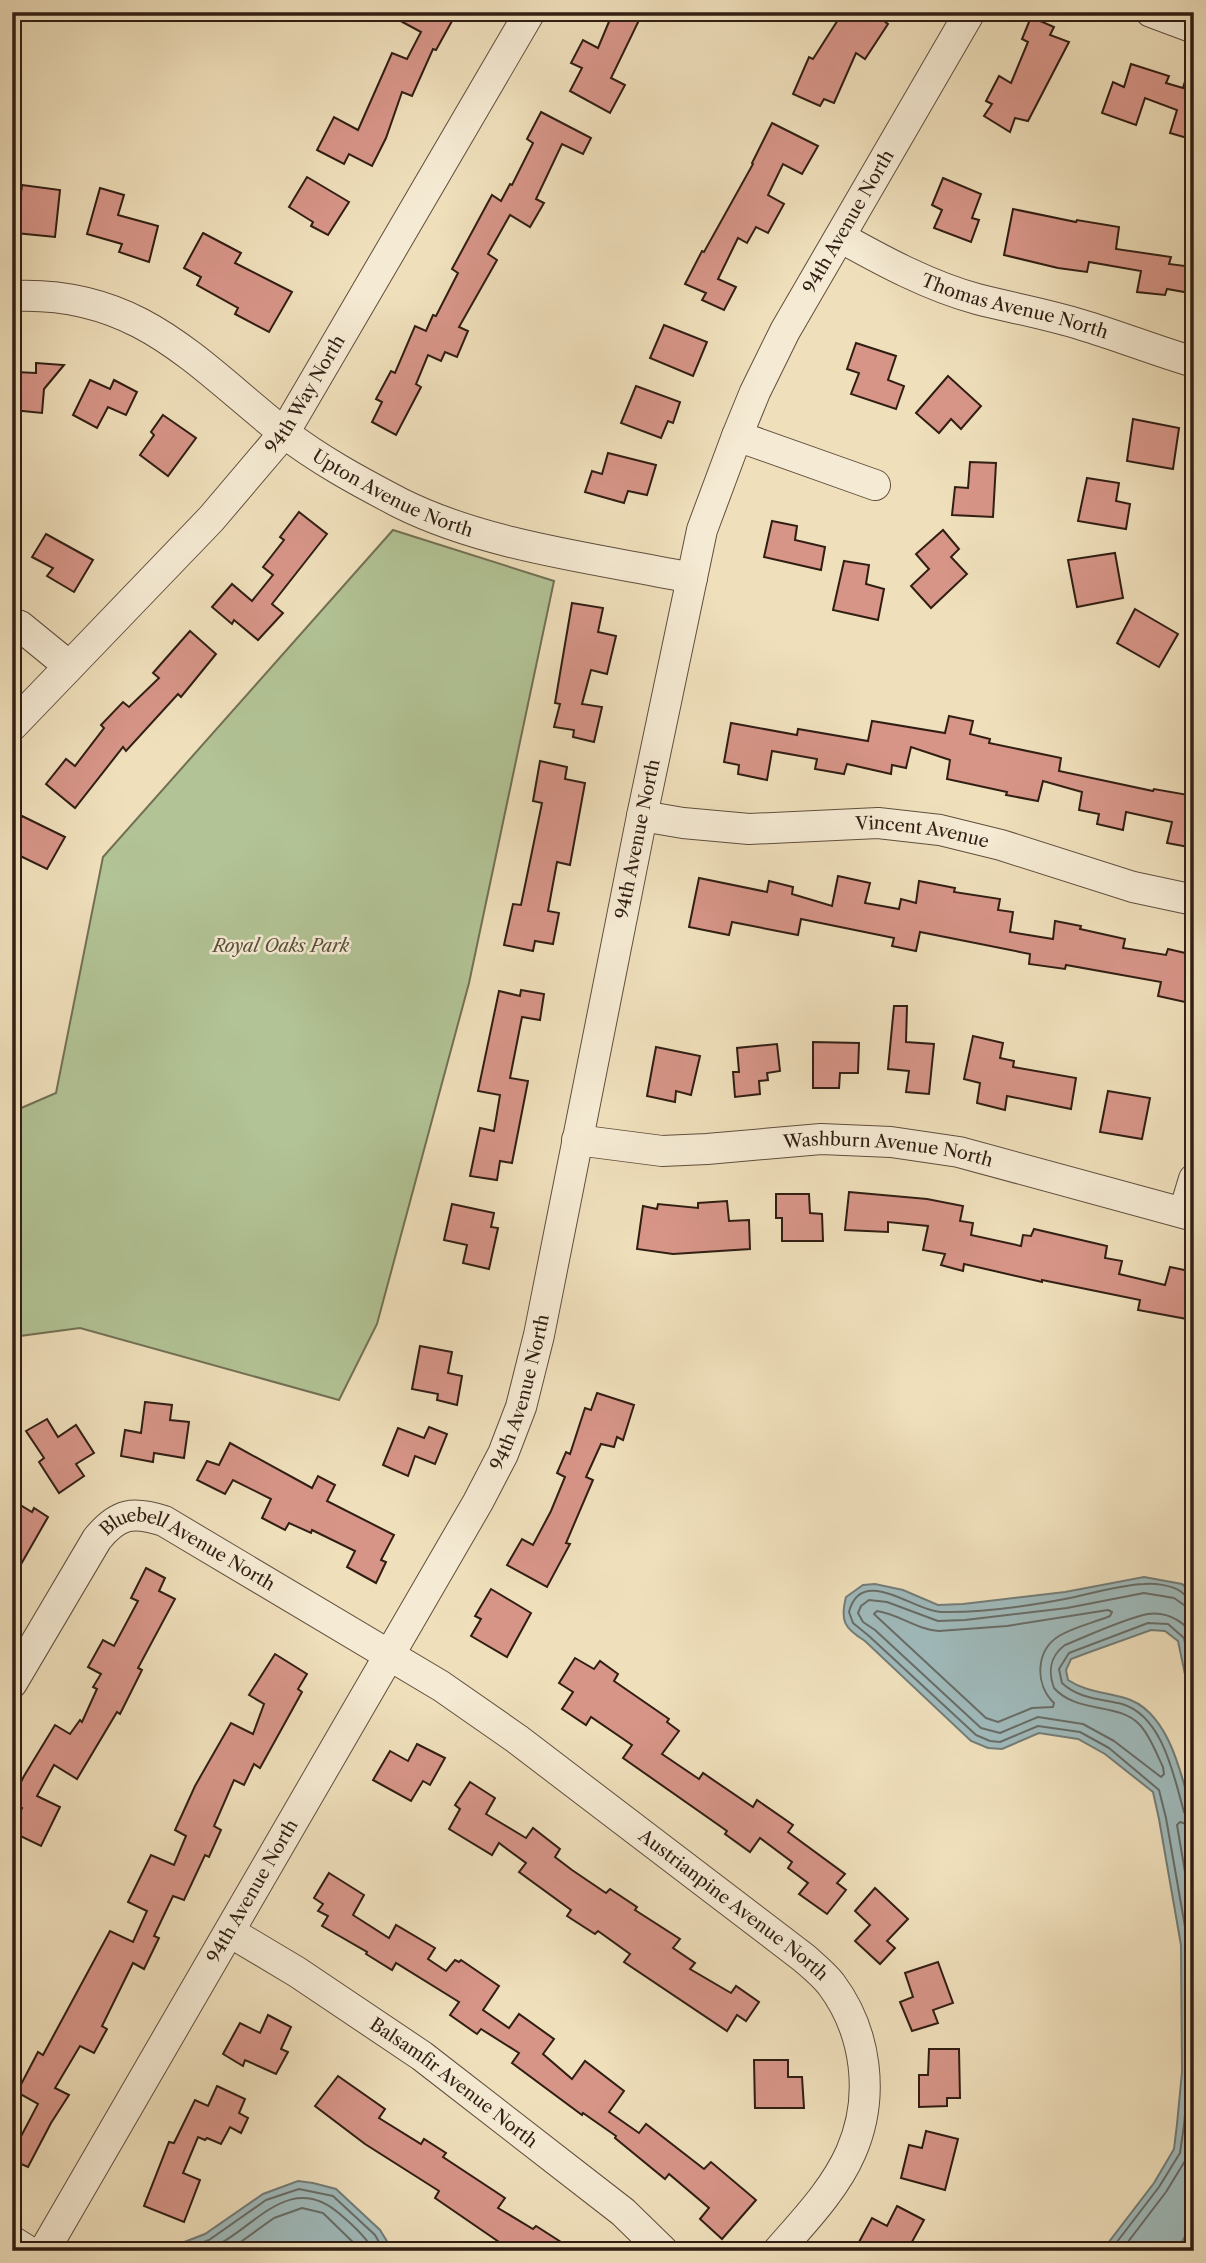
<svg xmlns="http://www.w3.org/2000/svg" width="1206" height="2263" viewBox="0 0 1206 2263" font-family="'Libre Caslon Text',serif">
  <rect width="100%" height="100%" fill="#efdfbb"/>
  <filter id="stains"><feTurbulence type="fractalNoise" baseFrequency=".00286" numOctaves="4"/><feColorMatrix values="0 0 0 0 .2 0 0 0 0 .09 0 0 0 0 .02 0 0 0 .5 -.17"/></filter>
  <radialGradient id="worn" r=".72"><stop offset=".6" stop-color="#630" stop-opacity="0"/><stop offset="1" stop-color="#630" stop-opacity=".3"/></radialGradient>
  <!-- green -->
  <polygon fill="#b2c395" stroke="#727054" stroke-width="2" points="393,530 554,581 469,983 377,1324 339,1400 80,1328 12,1337 12,1112 56,1093 103,857"/>
  <!-- water -->
  <g fill="#9fbabb" stroke="#737c78" stroke-width="2">
    <path d="M1144,1577L1182,1584L1194,1594V1717L1178,1641L1165,1631L1151,1630L1087,1653L1071,1659L1066,1670L1068,1680C1086,1692 1105,1692 1125,1698C1171,1711 1183,1782 1194,1821V2220L1177,2251H1102L1154,2183L1174,2149L1177,2124L1182,2072L1181,1945L1159,1819L1153,1792L1105,1754L1078,1739L1039,1733L1002,1749L988,1748L971,1741L865,1641C844,1628 840,1621 846,1597L863,1585L875,1584L903,1590L938,1605L963,1604L1065,1592Z"/>
    <polygon points="298,2181 313,2183 336,2189 380,2230 393,2251 161,2251 205,2234 263,2194"/>
  </g>
  <g fill="none" stroke-linecap="round" stroke-linejoin="round">
    <!-- shore -->
    <g stroke="#686c67" stroke-width="2">
      <path d="M1194,1607L1184,1605L1174,1598L1144,1593L1067,1608L965,1620L938,1621L887,1602L869,1600L861,1606L858,1613L863,1622L875,1630L981,1728L1000,1733L1038,1717L1083,1724L1114,1741L1161,1777L1164,1774L1163,1767C1156,1753 1150,1735 1139,1724C1118,1702 1077,1714 1054,1688C1048,1672 1050,1656 1065,1645C1087,1636 1126,1618 1148,1614C1167,1611 1191,1623 1194,1643"/>
      <path d="M1108,1610L1112,1612L1110,1616C1093,1623 1074,1627 1059,1636C1035,1651 1035,1685 1054,1703L1053,1707L1032,1708L998,1722L986,1718L874,1614L877,1611C899,1614 917,1630 939,1631L1007,1626Z"/>
      <path d="M1194,1687L1184,1638L1168,1624L1148,1623L1069,1653L1059,1669L1062,1683C1079,1699 1101,1699 1122,1704C1163,1716 1174,1777 1184,1812L1188,1816L1194,1817"/>
      <polyline points="1194,1826 1180,1822 1177,1825 1194,1925"/>
      <polyline points="180,2251 209,2240 266,2200 299,2189 333,2196 375,2235 384,2251"/>
      <path d="M205,2251C253,2233 288,2167 341,2215C354,2226 366,2237 374,2251"/>
      <polyline points="228,2251 274,2218 302,2208 323,2213 362,2251"/>
      <path d="M1110,2251L1159,2187L1180,2153L1184,2125L1189,2072L1188,1944L1166,1818L1159,1790L1109,1748L1080,1732L1038,1726L1000,1742L990,1741L976,1735L869,1636L853,1623L849,1612C861,1564 915,1612 941,1612C983,1613 1029,1606 1070,1598C1094,1593 1119,1585 1144,1584C1154,1583 1171,1585 1180,1591C1186,1595 1187,1598 1194,1599"/>
      <polyline points="1121,2251 1166,2192 1188,2156 1194,2113"/>
    </g>
  </g>
  <!-- building -->
  <g fill="#d79588" stroke="#311e13" stroke-width="2">
    <polygon points="384,12 457,12 436,50 433,49 412,96 402,92 386,138 372,166 349,154 344,164 317,150 334,117 358,130 392,53 407,59 421,32"/>
    <polygon points="613,12 643,12 611,78 625,85 610,113 570,91 582,68 571,63 583,40 598,48"/>
    <polygon points="843,12 872,12 888,24 865,59 856,53 834,103 824,99 820,106 793,94 809,57 813,59"/>
    <polygon points="1031,17 1054,27 1050,35 1069,42 1028,121 1015,118 1010,132 984,116 992,104 986,101 999,76 1011,83 1028,42 1022,39"/>
    <polygon points="1131,64 1169,76 1166,83 1183,88 1189,68 1194,69 1194,140 1170,133 1177,110 1145,98 1136,125 1102,113 1113,82 1124,87"/>
    <polygon points="541,112 591,138 583,154 562,144 536,199 544,203 530,227 510,215 488,254 497,260 459,327 468,331 457,357 445,352 441,361 428,355 416,384 421,387 396,435 372,422 382,402 376,399 391,371 395,373 415,326 426,331 433,315 436,316 458,273 452,269 492,195 501,201 510,184 512,185 533,143 527,139"/>
    <polygon points="772,123 818,146 802,174 783,164 768,195 784,204 768,233 756,227 747,243 738,238 718,279 736,287 724,310 702,300 706,293 685,284 702,251 704,252 753,164 752,163"/>
    <polygon points="307,177 349,202 328,235 311,226 313,222 289,207"/>
    <polygon points="943,178 981,194 972,218 979,220 971,242 934,228 942,210 932,205"/>
    <polygon points="22,185 60,190 55,237 16,233"/>
    <polygon points="100,188 124,195 118,215 158,226 149,262 119,252 122,244 87,234"/>
    <polygon points="1013,209 1076,222 1077,220 1119,227 1116,249 1171,257 1169,264 1193,267 1190,293 1167,289 1165,295 1137,292 1141,271 1089,262 1087,272 1058,268 1004,255"/>
    <polygon points="203,233 241,253 235,263 292,292 269,332 235,314 238,308 197,285 201,277 184,268"/>
    <polygon points="664,325 707,342 693,376 650,358"/>
    <polygon points="856,343 896,356 888,380 904,386 896,409 851,394 859,373 847,369"/>
    <polygon points="36,363 64,365 44,389 42,413 13,410 16,372 36,373"/>
    <polygon points="948,376 981,406 961,429 951,419 939,433 916,413"/>
    <polygon points="90,380 110,389 114,380 137,392 126,415 108,407 97,428 73,415"/>
    <polygon points="636,386 680,402 673,423 668,421 661,438 621,423"/>
    <polygon points="163,415 196,438 168,476 140,455 154,435 151,432"/>
    <polygon points="1133,419 1179,428 1173,469 1127,461"/>
    <polygon points="608,453 656,465 647,495 628,491 624,503 585,492 592,471 602,474"/>
    <polygon points="970,462 996,463 993,517 952,515 955,487 968,488"/>
    <polygon points="1087,478 1119,483 1116,501 1130,504 1126,529 1078,521"/>
    <polygon points="299,512 327,534 272,604 283,613 258,640 234,620 232,624 212,607 232,584 252,601 273,575 263,567 284,540 280,537"/>
    <polygon points="772,521 797,526 795,540 825,547 821,570 764,557"/>
    <polygon points="943,530 959,549 951,557 967,574 931,608 911,586 929,569 916,554"/>
    <polygon points="46,534 93,560 74,592 47,576 53,568 32,557"/>
    <polygon points="1115,553 1123,598 1077,607 1068,560"/>
    <polygon points="844,561 869,565 866,584 884,589 878,620 833,610"/>
    <polygon points="572,603 603,608 598,632 616,636 607,674 591,670 582,704 602,707 594,742 573,737 574,730 554,727 560,704 555,703"/>
    <polygon points="1135,609 1178,634 1159,667 1117,643"/>
    <polygon points="190,631 216,654 181,697 178,694 126,751 123,747 75,808 46,784 66,759 75,766 104,728 101,725 123,702 129,707 159,678 153,673"/>
    <polygon points="949,716 973,721 970,734 990,739 989,743 1061,758 1059,771 1153,791 1154,789 1194,796 1194,848 1167,843 1172,822 1126,812 1123,830 1097,824 1099,814 1079,810 1082,792 1043,781 1038,801 1006,795 1007,792 947,779 950,760 911,747 906,768 892,765 891,774 847,764 844,774 815,769 817,759 772,751 767,780 738,774 739,765 724,762 731,723 797,735 798,729 868,741 872,721 945,733"/>
    <polygon points="540,761 567,767 565,779 585,783 570,865 557,862 548,911 559,913 553,944 535,941 533,951 504,945 513,904 521,905 542,803 533,801"/>
    <polygon points="22,816 65,837 47,869 12,852 12,836"/>
    <polygon points="838,876 870,883 865,903 899,909 901,899 916,903 919,881 955,888 954,892 1000,899 998,910 1013,912 1010,932 1053,939 1055,921 1081,926 1080,929 1125,939 1123,948 1166,955 1168,949 1194,955 1194,1004 1158,996 1161,982 1066,965 1065,969 1029,964 1030,954 920,932 916,951 892,946 894,938 801,919 798,935 732,922 729,935 689,927 699,878 767,892 769,881 793,887 792,894 832,906"/>
    <polygon points="521,990 544,994 540,1020 522,1017 510,1078 528,1081 512,1163 500,1161 497,1180 470,1176 480,1128 494,1131 500,1095 478,1091 499,991 520,996"/>
    <polygon points="894,1006 907,1006 906,1042 934,1044 929,1094 906,1092 909,1071 888,1069"/>
    <polygon points="973,1036 1003,1043 1000,1058 1014,1061 1013,1067 1076,1078 1071,1109 1007,1096 1005,1110 977,1103 980,1083 964,1079"/>
    <polygon points="813,1042 859,1043 858,1073 840,1073 839,1088 813,1088"/>
    <polygon points="777,1044 780,1071 767,1073 768,1080 759,1081 760,1094 735,1097 733,1072 739,1072 737,1048"/>
    <polygon points="656,1047 700,1056 691,1095 676,1091 675,1102 647,1096"/>
    <polygon points="1108,1091 1150,1098 1142,1139 1100,1132"/>
    <polygon points="849,1192 927,1199 963,1206 960,1221 973,1223 971,1235 1021,1246 1023,1235 1031,1236 1034,1229 1107,1246 1105,1258 1122,1261 1119,1274 1165,1285 1170,1267 1194,1272 1194,1290 1187,1319 1138,1310 1140,1300 1042,1280 1042,1282 964,1264 963,1271 941,1265 945,1254 923,1250 928,1226 888,1222 888,1232 845,1230"/>
    <polygon points="776,1194 809,1194 810,1213 822,1214 823,1241 782,1241 782,1218 776,1218"/>
    <polygon points="727,1201 729,1221 749,1220 750,1249 673,1254 637,1249 643,1206 657,1209 658,1204 698,1208 698,1203"/>
    <polygon points="452,1204 494,1213 491,1227 498,1228 489,1269 463,1263 467,1245 444,1240"/>
    <polygon points="420,1346 452,1352 448,1373 462,1376 457,1405 437,1400 438,1394 412,1389"/>
    <polygon points="597,1393 634,1405 623,1440 617,1437 614,1447 601,1444 586,1477 593,1480 566,1543 570,1544 547,1587 507,1565 522,1539 533,1545 551,1511 565,1477 557,1473 566,1452 570,1454 585,1408 591,1410"/>
    <polygon points="145,1402 172,1405 170,1420 189,1422 184,1458 154,1453 153,1462 121,1456 125,1430 141,1433"/>
    <polygon points="47,1419 58,1437 76,1425 94,1453 76,1464 84,1476 59,1493 39,1462 44,1458 26,1431"/>
    <polygon points="429,1427 447,1434 435,1464 415,1456 408,1476 383,1465 398,1428 424,1438"/>
    <polygon points="230,1443 312,1488 318,1476 335,1485 327,1501 394,1535 381,1560 386,1562 376,1583 347,1567 355,1551 312,1530 311,1533 289,1523 285,1530 262,1518 271,1499 233,1480 225,1494 197,1480 207,1461 219,1465"/>
    <polygon points="12,1500 32,1512 34,1508 48,1517 12,1580"/>
    <polygon points="146,1568 165,1578 159,1591 175,1599 138,1668 142,1670 120,1714 117,1712 77,1779 54,1765 37,1796 60,1807 41,1846 12,1832 22,1808 12,1803 12,1800 24,1776 55,1725 70,1734 80,1720 82,1722 97,1689 93,1687 101,1674 88,1667 103,1640 114,1646 138,1601 131,1598"/>
    <polygon points="491,1589 531,1613 507,1657 471,1636 481,1619 475,1616"/>
    <polygon points="275,1654 307,1674 298,1689 302,1692 260,1768 254,1764 244,1785 234,1780 214,1826 221,1830 209,1857 205,1855 184,1900 173,1896 154,1936 159,1938 144,1969 133,1963 102,2026 107,2029 94,2053 80,2046 55,2088 69,2095 51,2123 28,2167 12,2160 12,2142 17,2144 38,2104 17,2092 38,2052 43,2055 110,1931 133,1942 147,1911 128,1902 151,1855 174,1865 186,1836 175,1830 195,1786 231,1723 253,1734 264,1704 249,1695"/>
    <polygon points="575,1658 594,1669 600,1661 618,1674 614,1681 669,1719 667,1722 679,1731 662,1754 699,1779 703,1773 753,1807 757,1800 793,1825 788,1832 845,1874 837,1883 846,1890 827,1914 799,1894 808,1883 788,1868 792,1862 760,1838 750,1852 725,1834 727,1831 623,1758 632,1745 591,1717 586,1725 562,1709 573,1692 559,1683"/>
    <polygon points="417,1744 445,1758 430,1785 423,1781 411,1801 373,1780 390,1751 408,1761"/>
    <polygon points="470,1782 495,1798 486,1814 526,1838 533,1828 560,1849 555,1857 572,1870 606,1893 610,1889 637,1907 635,1910 680,1939 673,1948 695,1963 690,1969 731,1993 736,1986 759,2002 746,2021 737,2015 727,2031 624,1962 630,1954 598,1931 595,1934 567,1916 571,1910 519,1872 526,1863 499,1843 492,1855 449,1829 460,1809 455,1805"/>
    <polygon points="329,1873 364,1895 353,1915 389,1938 396,1925 435,1948 428,1959 446,1971 455,1960 459,1962 461,1960 499,1986 483,2010 509,2028 519,2014 554,2039 543,2054 572,2079 585,2061 624,2091 609,2112 639,2133 646,2124 704,2169 711,2162 756,2200 722,2239 700,2219 709,2208 669,2174 665,2179 615,2138 616,2136 583,2113 582,2115 512,2063 519,2053 481,2029 477,2034 450,2015 459,2002 396,1963 392,1970 366,1954 367,1952 322,1926 328,1916 318,1911 323,1904 314,1898"/>
    <polygon points="875,1888 908,1919 887,1941 895,1948 880,1964 855,1941 870,1925 855,1911"/>
    <polygon points="938,1962 953,2003 933,2010 938,2023 912,2031 900,2002 913,1997 905,1973"/>
    <polygon points="268,2015 291,2027 281,2049 288,2052 276,2074 245,2060 243,2066 223,2054 240,2023 260,2033"/>
    <polygon points="929,2049 959,2049 960,2098 947,2098 947,2106 919,2107 919,2075 928,2075"/>
    <polygon points="754,2060 788,2060 788,2077 802,2077 804,2108 755,2108"/>
    <polygon points="338,2076 385,2109 379,2118 421,2144 424,2139 446,2153 443,2157 505,2198 498,2208 533,2229 536,2226 575,2251 493,2251 499,2242 435,2198 439,2191 365,2144 315,2106"/>
    <polygon points="217,2086 245,2099 239,2113 248,2118 241,2133 230,2127 221,2144 207,2138 205,2140 198,2137 183,2173 200,2180 184,2222 144,2206 169,2142 174,2143 195,2100 208,2106"/>
    <polygon points="926,2131 958,2139 945,2190 901,2178 909,2145 922,2148"/>
    <polygon points="897,2206 924,2220 907,2251 875,2251 859,2242 872,2218 887,2226"/>
  </g>
  <g fill="none" stroke-linecap="round" stroke-linejoin="round">
    <!-- minor casing -->
    <g stroke="#604e3d" stroke-width="32">
      <g id="minor">
        <polyline points="1151,12 1194,28"/>
        <path id="s1" d="M840,237C883,261 929,286 977,299C1012,308 1047,314 1082,325C1119,336 1156,351 1194,362"/>
        <path id="s2" d="M12,296C137,290 194,361 283,432C319,460 360,482 400,503C486,546 598,559 692,578"/>
        <polyline points="737,436 875,485"/>
        <polyline points="12,623 20,626 69,666"/>
        <path id="s3" d="M12,726L211,519L284,433L530,12"/>
        <path id="s4" d="M642,816L683,823L749,829L878,823L940,830L1001,845L1133,887L1194,900"/>
        <path id="s5" d="M577,1140L662,1151L707,1149L821,1139L891,1142L959,1152L1194,1216"/>
        <polyline points="1184,1212 1194,1179"/>
        <path id="s6" d="M12,1683L97,1539C118,1513 133,1511 164,1521L441,1686L517,1739L804,1958C813,1966 823,1974 831,1984C867,2032 875,2097 851,2152C835,2189 804,2221 778,2251"/>
        <path id="s7" d="M230,1932L297,1972L422,2056L623,2212L663,2251"/>
        <polyline points="12,2241 28,2251"/>
        <path id="s8" d="M44,2251L478,1502L503,1454L521,1407L539,1335L642,816L702,530L737,436L755,392L785,331L970,12"/>
      </g>
    </g>
    <!-- minor -->
    <use href="#minor" stroke="#f5ead3" stroke-width="30"/>
  </g>
  <g text-anchor="middle" stroke-width="5" stroke-linejoin="round" paint-order="stroke">
    <!-- street labels -->
    <g font-size="18" fill="#311e13" stroke="#f5ead3">
      <text dy="6" stroke="none"><textPath href="#s8" startOffset="2208">94th Avenue North</textPath></text>
      <text dy="6" stroke="none"><textPath href="#s1" startOffset="189">Thomas Avenue North</textPath></text>
      <text dy="6" stroke="none"><textPath href="#s3" startOffset="444">94th Way North</textPath></text>
      <text dy="6" stroke="none"><textPath href="#s2" startOffset="439">Upton Avenue North</textPath></text>
      <text dy="6" stroke="none"><textPath href="#s4" startOffset="282">Vincent Avenue</textPath></text>
      <text dy="6" stroke="none"><textPath href="#s8" startOffset="1550">94th Avenue North</textPath></text>
      <text dy="6" stroke="none"><textPath href="#s5" startOffset="313">Washburn Avenue North</textPath></text>
      <text dy="6" stroke="none"><textPath href="#s8" startOffset="984">94th Avenue North</textPath></text>
      <text dy="6" stroke="none"><textPath href="#s6" startOffset="273">Bluebell Avenue North</textPath></text>
      <text dy="6" stroke="none"><textPath href="#s8" startOffset="416">94th Avenue North</textPath></text>
      <text dy="6" stroke="none"><textPath href="#s6" startOffset="931">Austrianpine Avenue North</textPath></text>
      <text dy="6" stroke="none"><textPath href="#s7" startOffset="270">Balsamfir Avenue North</textPath></text>
    </g>
    <!-- park labels -->
    <g font-size="18" font-style="italic" fill="#58503a" stroke="#f5ead3">
      <text x="281" y="952">Royal Oaks Park</text>
    </g>
  </g>
  <!-- margin -->
  <rect width="1206" height="2263" fill="none" stroke="#efdfbb" stroke-width="42"/>
  <rect x="14" y="14" width="1178" height="2235" fill="none" stroke="#311e13" stroke-width="3.5"/>
  <rect x="21" y="21" width="1164" height="2221" fill="none" stroke="#311e13" stroke-width="2"/>
  <rect width="100%" height="100%" filter="url(#stains)"/>
  <rect width="100%" height="100%" fill="url(#worn)"/>
</svg>
